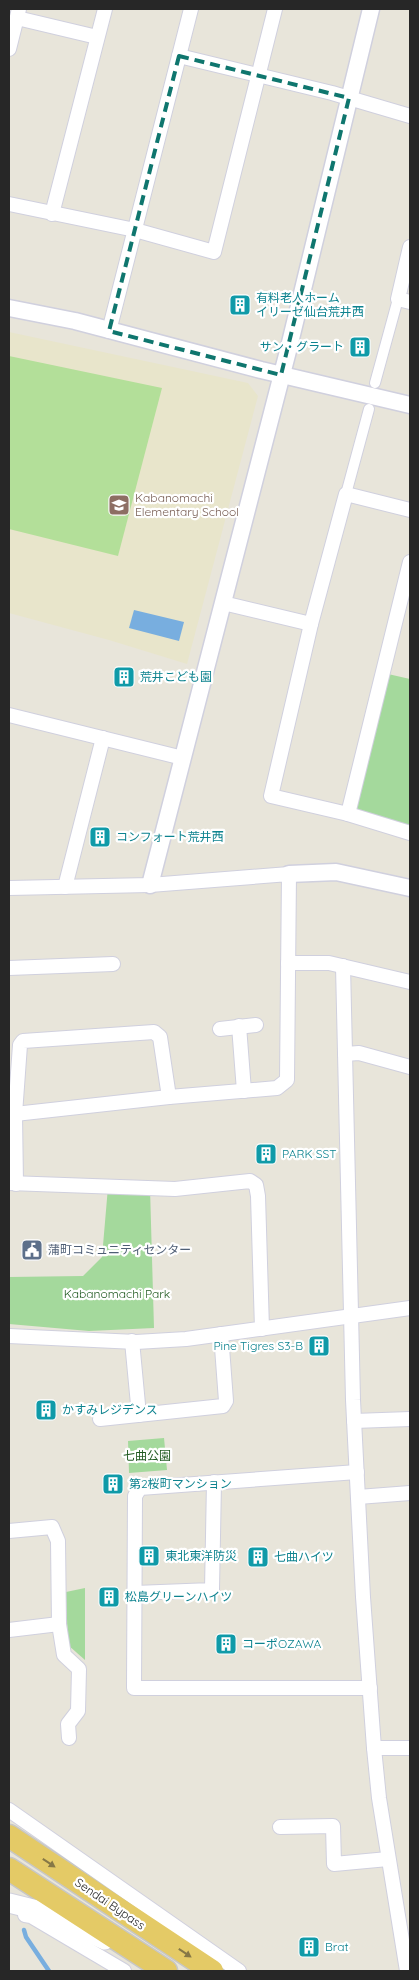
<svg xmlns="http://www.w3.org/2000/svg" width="419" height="1980" viewBox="0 0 419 1980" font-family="Quicksand,'Noto Sans JP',sans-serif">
  <rect width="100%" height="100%" fill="#e8e5da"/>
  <!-- education -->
  <polygon fill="#e8e5cb" points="9,332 248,383 258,396 187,664 109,640 9,613"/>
  <!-- green -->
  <g fill="#a4d99c">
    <polygon points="388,674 410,679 410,826 360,813 354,807"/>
    <polygon points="108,1187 150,1188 154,1328 89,1331 9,1324 9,1277 83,1276 102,1257"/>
    <polygon points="164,1438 167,1470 129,1473 128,1441"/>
    <polygon points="85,1588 85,1660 68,1645 66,1592"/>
  </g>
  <!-- pitch -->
  <polygon fill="#b3df99" points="9,356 162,388 118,556 9,529"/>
  <!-- water -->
  <polygon fill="#78aedf" points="134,610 184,622 179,641 129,628"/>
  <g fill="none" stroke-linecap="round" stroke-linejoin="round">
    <!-- stream -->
    <polyline stroke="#78aedf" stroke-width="4.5" points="24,1930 26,1937 49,1971"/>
    <!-- pedestrian casing -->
    <g stroke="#d0d0de" stroke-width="12">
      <g id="pedestrian">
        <polyline points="375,383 398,299"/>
        <polyline points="346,494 369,409"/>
      </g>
    </g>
    <!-- minor casing -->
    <g stroke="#d0d0de" stroke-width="16">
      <g id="minor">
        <polyline points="17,18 97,37"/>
        <polyline points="9,49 19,9"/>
        <polyline points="179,56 332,93 410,116"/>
        <polyline points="9,204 135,230 214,252 275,9"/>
        <polyline points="52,214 105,9"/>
        <polyline points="410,247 398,299 410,302"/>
        <polyline points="109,331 191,9"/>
        <polyline points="410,562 348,814 410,833"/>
        <polyline points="223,603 311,624"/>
        <polyline points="9,715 183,758"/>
        <polyline points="348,814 271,796 311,624 346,494 410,510"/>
        <polyline points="65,887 103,738"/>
        <polyline points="9,888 150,885 289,874 287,1080 277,1088 169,1097 15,1114"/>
        <polyline points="288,963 329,963 410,982"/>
        <polyline points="343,966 353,1400 363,1597 374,1748"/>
        <polyline points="9,968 113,964"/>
        <polyline points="239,1026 244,1091"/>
        <polyline points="220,1029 256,1025"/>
        <polyline points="345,1054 359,1053 410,1067"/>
        <polyline points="9,1183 175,1189 250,1181 256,1185 258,1196 262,1329"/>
        <polyline points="16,1184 15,1114 20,1045 23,1041 154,1032 160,1037 169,1097"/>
        <polyline points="9,1336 136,1342 186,1339 410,1308"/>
        <polyline points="132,1341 139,1415"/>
        <polyline points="100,1419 223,1406 226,1401 221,1334"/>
        <polyline points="354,1421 410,1419"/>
        <polyline points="357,1472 140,1488 135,1496 134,1688 370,1688"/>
        <polyline points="358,1497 410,1493"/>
        <polyline points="9,1531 52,1527 58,1541 59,1624 64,1655 79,1669 78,1711 68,1724 69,1738"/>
        <polyline points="135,1593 212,1590 214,1482"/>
        <polyline points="9,1630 59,1624"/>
        <polyline points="9,1810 239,1971"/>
        <polyline points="280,1827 333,1826 334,1864 388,1859"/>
        <polyline points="25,1915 31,1916 124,1971"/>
        <polyline points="407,1971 379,1798 374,1748 410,1748"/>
      </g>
    </g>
    <!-- tertiary casing -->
    <g stroke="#d0d0de" stroke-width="19">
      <g id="tertiary">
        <polyline points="9,308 75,321 261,370 410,405"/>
        <polyline points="289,874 336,872 410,888"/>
        <polyline points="150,885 288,351 371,9"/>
      </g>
    </g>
    <!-- secondary casing -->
    <g stroke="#d0d0de" stroke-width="21">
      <polyline id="secondary" points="9,1903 37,1910 105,1940"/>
    </g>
    <!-- trunk casing -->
    <g stroke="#c7c7c7" stroke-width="25">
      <g id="trunk">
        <polyline points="9,1836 212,1971"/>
        <polyline points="9,1869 166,1971"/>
      </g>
    </g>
    <!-- pedestrian -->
    <use href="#pedestrian" stroke="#fff" stroke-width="10"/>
    <!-- minor -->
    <use href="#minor" stroke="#fff" stroke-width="14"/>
    <!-- tertiary -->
    <use href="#tertiary" stroke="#fff" stroke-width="16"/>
    <!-- secondary -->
    <use href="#secondary" stroke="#fff" stroke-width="19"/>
    <!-- trunk -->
    <use href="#trunk" stroke="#e4ca66" stroke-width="22"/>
  </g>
  <!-- one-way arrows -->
  <defs><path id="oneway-solid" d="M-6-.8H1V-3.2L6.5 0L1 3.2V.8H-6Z" transform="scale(1.25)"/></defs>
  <g fill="#867846">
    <use href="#oneway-solid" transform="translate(49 1863) rotate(34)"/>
    <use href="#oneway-solid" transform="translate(185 1953) rotate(34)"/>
  </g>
  <!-- marked area -->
  <path fill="none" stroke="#0f766e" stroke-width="4" stroke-dasharray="10 6" stroke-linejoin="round" d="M179,56L349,98L281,375L109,331Z"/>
  <!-- icons -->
  <defs>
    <g id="building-square" transform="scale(1.125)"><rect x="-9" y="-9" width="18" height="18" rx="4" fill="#0f9aa8" stroke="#fff"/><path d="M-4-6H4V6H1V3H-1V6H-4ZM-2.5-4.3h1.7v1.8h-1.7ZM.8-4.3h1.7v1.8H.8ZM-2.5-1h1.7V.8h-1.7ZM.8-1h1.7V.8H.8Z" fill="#fff"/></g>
    <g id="school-square" transform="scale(1.125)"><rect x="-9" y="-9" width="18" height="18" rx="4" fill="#8d6e63" stroke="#fff"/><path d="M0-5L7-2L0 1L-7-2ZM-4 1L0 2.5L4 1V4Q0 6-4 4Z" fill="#fff"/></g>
    <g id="civic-square" transform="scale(1.125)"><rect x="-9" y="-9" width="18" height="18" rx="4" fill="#5c6f8a" stroke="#fff"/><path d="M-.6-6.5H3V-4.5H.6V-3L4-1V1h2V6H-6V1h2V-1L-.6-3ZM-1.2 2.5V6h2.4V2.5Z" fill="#fff"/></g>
  </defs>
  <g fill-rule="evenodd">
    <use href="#building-square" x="240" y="305"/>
    <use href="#building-square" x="360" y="347"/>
    <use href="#school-square" x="119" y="505"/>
    <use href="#building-square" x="124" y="677"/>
    <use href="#building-square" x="100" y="837"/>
    <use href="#building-square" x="266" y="1154"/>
    <use href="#civic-square" x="32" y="1250"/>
    <use href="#building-square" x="319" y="1346"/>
    <use href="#building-square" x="46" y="1410"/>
    <use href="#building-square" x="113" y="1484"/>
    <use href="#building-square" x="149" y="1556"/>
    <use href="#building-square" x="258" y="1557"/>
    <use href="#building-square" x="109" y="1597"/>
    <use href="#building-square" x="226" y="1644"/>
    <use href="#building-square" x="309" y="1947"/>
  </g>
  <g text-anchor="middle" stroke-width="4.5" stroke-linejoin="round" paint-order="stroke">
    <!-- culture labels -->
    <g font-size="12" fill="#0d838f" stroke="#fff" text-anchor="start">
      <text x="256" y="302">有料老人ホーム<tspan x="256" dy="14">イリーゼ仙台荒井西</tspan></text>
      <text x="344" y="351" text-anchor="end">サン・グラート</text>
      <text x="140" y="681">荒井こども園</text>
      <text x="116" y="841">コンフォート荒井西</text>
      <text x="282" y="1158">PARK SST</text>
      <text x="303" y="1350" text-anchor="end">Pine Tigres S3-B</text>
      <text x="62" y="1414">かすみレジデンス</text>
      <text x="129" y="1488">第2桜町マンション</text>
      <text x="165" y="1560">東北東洋防災</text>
      <text x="274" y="1561">七曲ハイツ</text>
      <text x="125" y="1601">松島グリーンハイツ</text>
      <text x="242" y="1648">コーポOZAWA</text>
      <text x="325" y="1951">Brat</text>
    </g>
    <!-- education labels -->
    <g font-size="12" fill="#785e54" stroke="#fff" text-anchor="start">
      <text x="135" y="502">Kabanomachi<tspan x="135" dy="14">Elementary School</tspan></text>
    </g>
    <!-- service labels -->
    <g font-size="12" fill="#4e5e75" stroke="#fff" text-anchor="start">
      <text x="48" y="1254">蒲町コミュニティセンター</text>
    </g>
    <!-- park labels -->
    <g font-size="12" fill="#215a21" stroke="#fff">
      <text x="117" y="1298">Kabanomachi Park</text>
      <text x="147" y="1460">七曲公園</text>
    </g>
    <!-- street labels -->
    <g font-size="12" fill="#272727" stroke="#fff">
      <text transform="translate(110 1904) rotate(34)" y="4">Sendai Bypass</text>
    </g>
  </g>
  <!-- border -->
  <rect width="419" height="1980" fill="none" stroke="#272727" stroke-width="20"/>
</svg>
